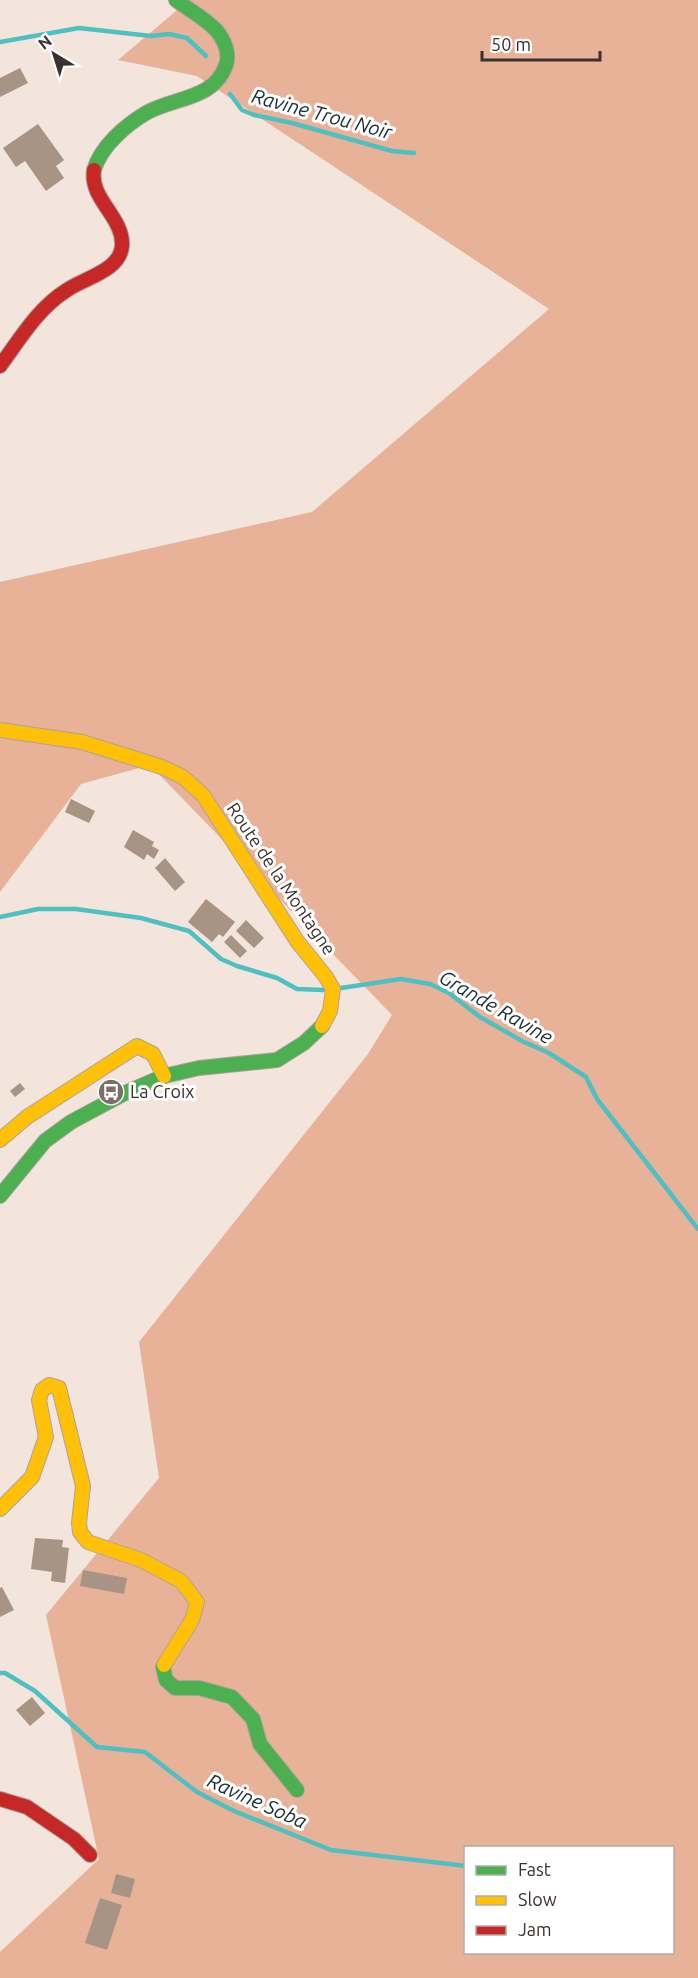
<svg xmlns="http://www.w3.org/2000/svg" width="698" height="1978" viewBox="0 0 698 1978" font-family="Ubuntu,sans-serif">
  <rect width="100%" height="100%" fill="#f3e4dc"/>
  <!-- forest -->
  <path fill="#e7b298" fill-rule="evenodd" d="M189,0H698V1978H0V1952L99,1859L46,1615L159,1478L139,1342L368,1054L392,1015L150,765L81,784L0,892V582L312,512L549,309L197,76L118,60ZM466,1848H672V1952H466Z"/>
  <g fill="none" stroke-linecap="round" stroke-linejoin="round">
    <!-- stream -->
    <g stroke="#4fc0c2" stroke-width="4.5">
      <polyline points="0,42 79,28 151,36 169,34 187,38 206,56"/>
      <polyline points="230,94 242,110 254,115 292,123 392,151 414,153"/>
      <polyline points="0,917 38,909 76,909 141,918 189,931 221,959 237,966 277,978 297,989 323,990"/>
      <polyline points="341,988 401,979 430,984 449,993 480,1017 522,1041 549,1053 586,1077 597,1099 698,1229"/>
      <polyline points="0,1673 5,1673 35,1691 97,1747 145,1752 197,1792 234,1811 331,1850 466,1866"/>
    </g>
  </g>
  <!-- building -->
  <g fill="#a89485">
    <polygon points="20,68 28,83 0,97 0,78"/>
    <polygon points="38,124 64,160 56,166 64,178 46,191 25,161 16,167 3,148"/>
    <polygon points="71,799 95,811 89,823 65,812"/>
    <polygon points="133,830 154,842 152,846 159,850 154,859 147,854 144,860 124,847"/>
    <polygon points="165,858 185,882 175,891 155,868"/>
    <polygon points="206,899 235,922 223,937 219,934 212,942 188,922"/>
    <polygon points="246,920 264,938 254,948 236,931"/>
    <polygon points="231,935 247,951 240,958 224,942"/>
    <polygon points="20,1083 25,1089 15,1097 10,1091"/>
    <polygon points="35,1538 63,1540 62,1547 69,1548 65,1583 51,1581 52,1572 31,1569"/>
    <polygon points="83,1570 127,1578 124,1594 80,1586"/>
    <polygon points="2,1587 14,1610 0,1617 0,1588"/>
    <polygon points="32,1697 45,1713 30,1726 16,1710"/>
    <polygon points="116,1874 135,1879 130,1898 111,1893"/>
    <polygon points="100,1898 122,1905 107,1950 85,1943"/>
  </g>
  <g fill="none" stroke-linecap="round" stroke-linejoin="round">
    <!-- fast casing -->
    <g stroke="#aea29c" stroke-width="16">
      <g id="fast">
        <path d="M94,170C101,146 126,125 146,113C174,97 214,100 226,65C230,53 224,40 217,31C205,18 189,10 176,0"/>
        <polyline points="0,1196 45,1141 71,1122 127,1092 164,1076 199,1068 277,1060 304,1043 322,1026"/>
        <polyline points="164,1665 163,1667 166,1680 175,1688 199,1688 232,1697 253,1719 260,1744 297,1790"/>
      </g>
    </g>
    <!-- slow casing -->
    <g stroke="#aea29c" stroke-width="16">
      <g id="slow">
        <polyline points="0,730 82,742 162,767 183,777 203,795 297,941 326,977 333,989 330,1011 322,1026"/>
        <polyline points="0,1140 27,1117 137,1046 153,1054 164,1076"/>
        <polyline points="0,1509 32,1477 46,1437 39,1400 42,1390 49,1385 59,1388 83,1486 79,1523 80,1532 88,1542 141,1560 181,1581 197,1602 192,1620 164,1665"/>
      </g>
    </g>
    <!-- jam casing -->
    <g stroke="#aea29c" stroke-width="16">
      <g id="jam">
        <path d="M0,366C20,339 38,308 67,290C84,278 120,271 122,246C124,217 89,199 94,170"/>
        <polyline points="0,1799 27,1807 74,1839 90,1855"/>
      </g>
    </g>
    <!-- fast -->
    <use href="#fast" stroke="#4caf50" stroke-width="14"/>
    <!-- slow -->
    <use href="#slow" stroke="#ffc107" stroke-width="14"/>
    <!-- jam -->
    <use href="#jam" stroke="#c62828" stroke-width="14"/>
  </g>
  <!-- icons -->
  <defs>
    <g id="bus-disc" transform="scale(1.35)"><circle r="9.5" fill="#7b6f69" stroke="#fff"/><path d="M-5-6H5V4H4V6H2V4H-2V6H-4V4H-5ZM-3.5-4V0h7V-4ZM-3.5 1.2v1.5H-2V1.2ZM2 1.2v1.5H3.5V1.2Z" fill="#fff"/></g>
  </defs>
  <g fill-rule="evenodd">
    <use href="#bus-disc" x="111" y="1092"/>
  </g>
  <g text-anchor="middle" stroke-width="6" stroke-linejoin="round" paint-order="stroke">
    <!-- street labels -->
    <g font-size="18" fill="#3b302b" stroke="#fff">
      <text transform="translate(281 879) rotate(56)" y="6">Route de la Montagne</text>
    </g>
    <!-- poi labels -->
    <g font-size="18" fill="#3b302b" stroke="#fff" text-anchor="start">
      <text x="130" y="1098">La Croix</text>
    </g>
    <!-- water labels -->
    <g font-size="20" font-style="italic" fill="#172e2f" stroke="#fff">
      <text transform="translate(322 114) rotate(15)" y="7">Ravine Trou Noir</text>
      <text transform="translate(496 1007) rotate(30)" y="7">Grande Ravine</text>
      <text transform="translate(257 1801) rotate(24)" y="7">Ravine Soba</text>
    </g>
  </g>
  <!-- legend -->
  <rect x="464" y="1846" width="210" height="108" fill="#ffffff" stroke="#b1acaa" stroke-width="1.5"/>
  <rect x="476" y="1866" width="30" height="9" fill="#4caf50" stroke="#b1acaa" stroke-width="1.5"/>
  <text x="518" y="1876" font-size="18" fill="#3b302b">Fast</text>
  <rect x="476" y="1896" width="30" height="9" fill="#ffc107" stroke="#b1acaa" stroke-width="1.5"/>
  <text x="518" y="1906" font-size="18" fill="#3b302b">Slow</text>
  <rect x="476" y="1926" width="30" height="9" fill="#c62828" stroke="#b1acaa" stroke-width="1.5"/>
  <text x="518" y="1936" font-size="18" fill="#3b302b">Jam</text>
  <!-- north arrow -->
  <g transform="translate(54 54) rotate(322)" stroke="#ffffff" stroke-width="4.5" paint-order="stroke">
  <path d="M0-4.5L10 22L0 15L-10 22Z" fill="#3b302b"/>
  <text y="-9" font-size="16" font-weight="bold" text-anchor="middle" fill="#3b302b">N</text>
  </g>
  <!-- scale -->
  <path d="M482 51v9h118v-9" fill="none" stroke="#3b302b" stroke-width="3"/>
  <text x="491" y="51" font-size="18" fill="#3b302b" stroke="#ffffff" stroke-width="4.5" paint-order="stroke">50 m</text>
</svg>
